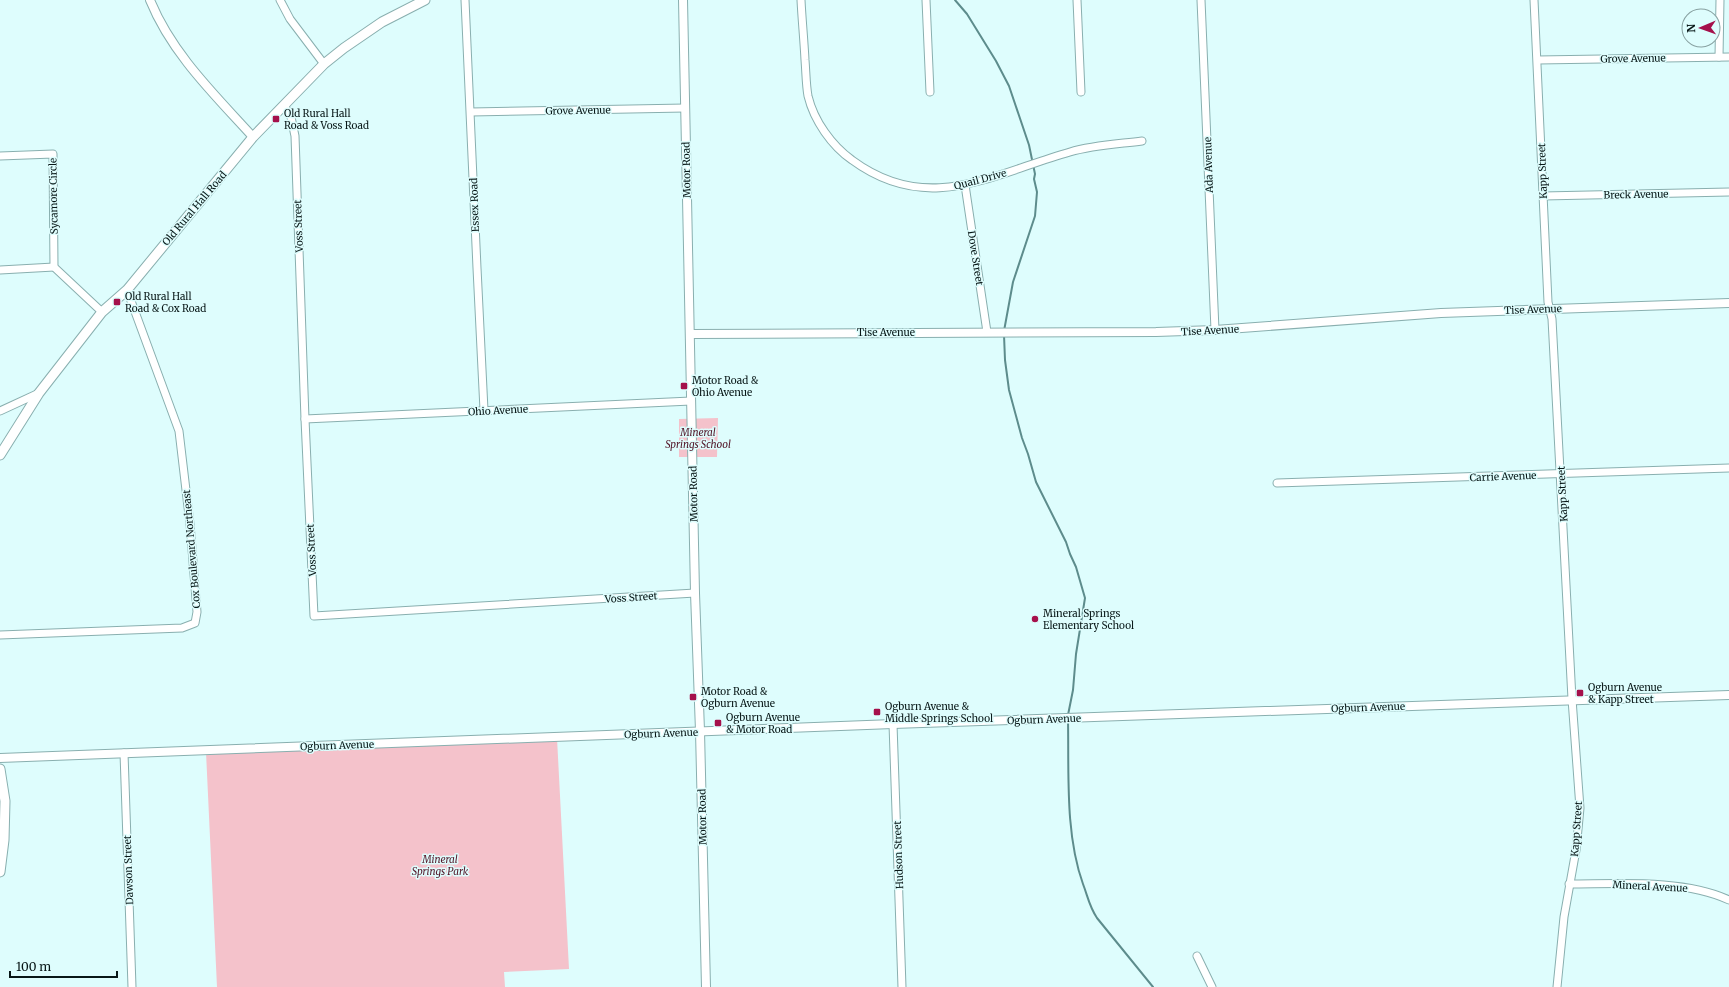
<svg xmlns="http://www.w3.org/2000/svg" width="1729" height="987" viewBox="0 0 1729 987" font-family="Merriweather,serif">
  <rect width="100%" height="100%" fill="#defdfd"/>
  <!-- green -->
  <g fill="#f4c2cb">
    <polygon points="718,418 717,457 679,457 679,419"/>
    <polygon points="557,738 569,969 504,972 505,987 217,987 206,752"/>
  </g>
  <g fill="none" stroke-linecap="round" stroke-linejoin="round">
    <!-- stream -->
    <g stroke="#5d8c8c" stroke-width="2">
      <polyline points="955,0 967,14 996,61 1009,86 1029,145 1035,174 1034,179 1037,192 1035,216 1013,282 1004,331"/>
      <polyline points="1004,335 1005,360 1009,390 1022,438 1028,454 1036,482 1066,542 1070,554 1076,567 1085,598 1076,654 1073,690 1068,715"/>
      <path d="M1068,720C1069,773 1065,834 1083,884C1088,897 1089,906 1097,918L1153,987"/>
    </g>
    <!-- minor casing -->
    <g stroke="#89afaf" stroke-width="9">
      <g id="minor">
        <polyline points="280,0 290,19 324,64"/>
        <polyline points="465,0 477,268 484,410"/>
        <path d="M801,0C802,20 804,40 805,60C806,72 806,85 808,96C814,121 832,146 852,160C928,216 992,174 1070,152C1093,145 1118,144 1142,141"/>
        <polyline points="926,0 930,92"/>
        <polyline points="1077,0 1081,92"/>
        <polyline points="1201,0 1215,330"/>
        <polyline points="1534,0 1548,302 1552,319 1572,699 1580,808 1576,850 1564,917 1557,987"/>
        <polyline points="1719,57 1720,0"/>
        <polyline points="1538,60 1729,57"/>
        <polyline points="284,105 291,117 295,136 305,419 314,616 695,593"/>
        <polyline points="471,112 685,108"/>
        <polyline points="0,156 53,154 54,267 102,312"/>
        <polyline points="965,185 987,332"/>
        <polyline points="1543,196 1729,192"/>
        <polyline points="0,270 54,267"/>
        <polyline points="0,411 39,393"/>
        <polyline points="305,419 691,401"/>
        <polyline points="1277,483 1729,468"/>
        <polyline points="0,635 182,628 195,623 197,612 190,524 179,431 127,290"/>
        <polyline points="893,724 902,987"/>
        <polyline points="124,753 132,987"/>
        <path d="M1569,884C1618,884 1684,879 1729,900"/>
        <polyline points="1197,956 1212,987"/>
      </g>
    </g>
    <!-- tertiary casing -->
    <g stroke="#89afaf" stroke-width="10">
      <g id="tertiary">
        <path d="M150,0C172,54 215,95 253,137"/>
        <polyline points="683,0 695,593 700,731 706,987"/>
        <polyline points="690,334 1156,332 1215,330 1441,313 1729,303"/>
        <polyline points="0,758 893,724 1729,695"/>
      </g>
    </g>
    <!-- secondary casing -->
    <g stroke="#89afaf" stroke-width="11">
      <g id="secondary">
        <polyline points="0,455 39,393 102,312 127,290 253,137 324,64 344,48 382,22 425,0"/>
        <polyline points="0,769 5,801 4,840 0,872"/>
      </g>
    </g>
    <!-- minor -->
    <use href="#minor" stroke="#fff" stroke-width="7"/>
    <!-- tertiary -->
    <use href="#tertiary" stroke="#fff" stroke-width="8"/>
    <!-- secondary -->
    <use href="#secondary" stroke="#fff" stroke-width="9"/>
  </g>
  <!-- markers -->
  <g fill="#a5104b" stroke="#defdfd" stroke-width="1.5">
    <rect x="272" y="115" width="8" height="8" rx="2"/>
    <rect x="113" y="298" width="8" height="8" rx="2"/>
    <rect x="680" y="382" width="8" height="8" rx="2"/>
    <circle cx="1035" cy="619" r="4"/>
    <rect x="1576" y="689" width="8" height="8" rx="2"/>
    <rect x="689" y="693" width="8" height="8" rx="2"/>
    <rect x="873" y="708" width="8" height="8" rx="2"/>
    <rect x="714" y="719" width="8" height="8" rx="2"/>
  </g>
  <g text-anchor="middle" stroke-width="3" stroke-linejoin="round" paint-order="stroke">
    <!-- street labels -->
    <g font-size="10" fill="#081717" stroke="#defdfd">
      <text transform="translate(1633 58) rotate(-1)" y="4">Grove Avenue</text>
      <text transform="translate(578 110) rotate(-1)" y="4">Grove Avenue</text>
      <text transform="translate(1208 165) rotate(-92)" y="4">Ada Avenue</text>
      <text transform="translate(686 170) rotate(-91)" y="4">Motor Road</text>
      <text transform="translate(1542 171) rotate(-92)" y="4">Kapp Street</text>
      <text transform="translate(980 179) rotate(-15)" y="4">Quail Drive</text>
      <text transform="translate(1636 194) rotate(-1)" y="4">Breck Avenue</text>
      <text transform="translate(53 196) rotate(-91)" y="4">Sycamore Circle</text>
      <text transform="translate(474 205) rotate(-92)" y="4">Essex Road</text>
      <text transform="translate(194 208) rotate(-50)" y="4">Old Rural Hall Road</text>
      <text transform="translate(298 226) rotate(-92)" y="4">Voss Street</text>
      <text transform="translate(976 258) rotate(81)" y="4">Dove Street</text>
      <text transform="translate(1533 309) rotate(-2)" y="4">Tise Avenue</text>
      <text transform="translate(1210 330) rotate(-3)" y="4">Tise Avenue</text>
      <text x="886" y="336">Tise Avenue</text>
      <text transform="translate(498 410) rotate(-3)" y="4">Ohio Avenue</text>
      <text transform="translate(1503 476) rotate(-2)" y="4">Carrie Avenue</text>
      <text transform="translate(693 494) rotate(-91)" y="4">Motor Road</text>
      <text transform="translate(1562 494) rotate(-93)" y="4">Kapp Street</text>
      <text transform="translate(191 549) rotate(-95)" y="4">Cox Boulevard Northeast</text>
      <text transform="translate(311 550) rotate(-93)" y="4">Voss Street</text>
      <text transform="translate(631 597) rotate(-4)" y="4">Voss Street</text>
      <text transform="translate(1368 707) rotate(-2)" y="4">Ogburn Avenue</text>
      <text transform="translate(1044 719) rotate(-2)" y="4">Ogburn Avenue</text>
      <text transform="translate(661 733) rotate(-2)" y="4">Ogburn Avenue</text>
      <text transform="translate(337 745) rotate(-2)" y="4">Ogburn Avenue</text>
      <text transform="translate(702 817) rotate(-91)" y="4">Motor Road</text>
      <text transform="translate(1576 829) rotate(-86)" y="4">Kapp Street</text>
      <text transform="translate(898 855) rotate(-92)" y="4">Hudson Street</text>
      <text transform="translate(128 870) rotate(-92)" y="4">Dawson Street</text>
      <text transform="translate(1650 886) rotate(3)" y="4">Mineral Avenue</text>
    </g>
    <!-- poi labels -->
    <g font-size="10" fill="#081717" stroke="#defdfd" text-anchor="start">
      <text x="284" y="117">Old Rural Hall<tspan x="284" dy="12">Road &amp; Voss Road</tspan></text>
      <text x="125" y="300">Old Rural Hall<tspan x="125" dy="12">Road &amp; Cox Road</tspan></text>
      <text x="692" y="384">Motor Road &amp;<tspan x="692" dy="12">Ohio Avenue</tspan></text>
      <text x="1043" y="617">Mineral Springs<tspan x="1043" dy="12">Elementary School</tspan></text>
      <text x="1588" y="691">Ogburn Avenue<tspan x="1588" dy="12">&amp; Kapp Street</tspan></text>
      <text x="701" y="695">Motor Road &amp;<tspan x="701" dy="12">Ogburn Avenue</tspan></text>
      <text x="885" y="710">Ogburn Avenue &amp;<tspan x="885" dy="12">Middle Springs School</tspan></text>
      <text x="726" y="721">Ogburn Avenue<tspan x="726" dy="12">&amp; Motor Road</tspan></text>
    </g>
    <!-- park labels -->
    <g font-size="10" font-style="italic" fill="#521326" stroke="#defdfd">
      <text x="698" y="436">Mineral<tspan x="698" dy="12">Springs School</tspan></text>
      <text x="440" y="863">Mineral<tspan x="440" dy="12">Springs Park</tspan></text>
    </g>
  </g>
  <!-- north arrow -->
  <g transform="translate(1701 28) rotate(268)"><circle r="19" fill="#defdfd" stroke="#88a1a1"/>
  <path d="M0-3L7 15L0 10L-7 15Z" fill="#a5104b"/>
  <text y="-6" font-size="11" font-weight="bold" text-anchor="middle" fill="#081717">N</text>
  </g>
  <!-- scale -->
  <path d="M10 971v6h107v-6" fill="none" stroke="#081717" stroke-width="2"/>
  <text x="16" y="971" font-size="12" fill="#081717" stroke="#defdfd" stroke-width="3" paint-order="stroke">100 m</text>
</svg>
